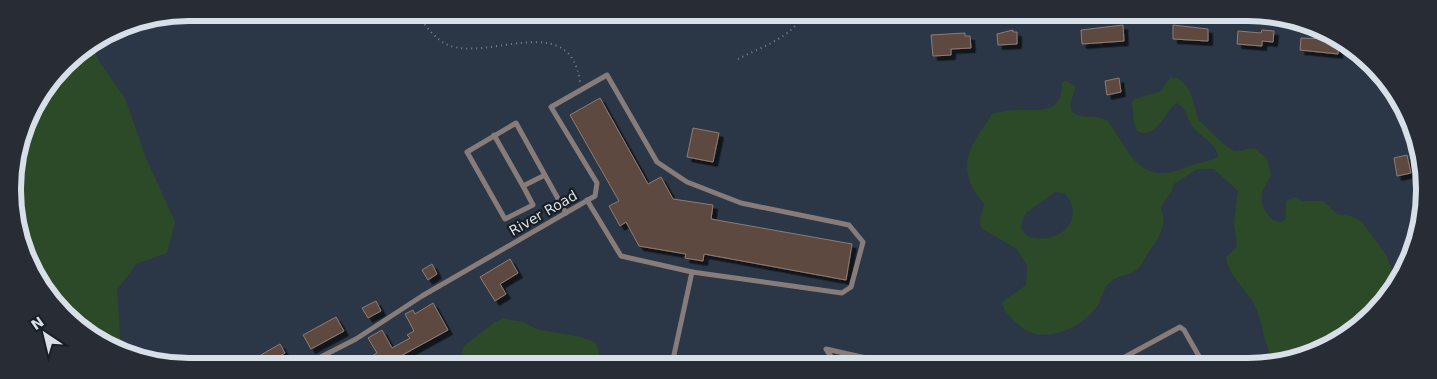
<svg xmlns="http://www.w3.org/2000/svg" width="1437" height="379" viewBox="0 0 1437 379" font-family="'DejaVu Sans',sans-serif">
  <defs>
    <filter id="shadow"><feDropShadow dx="4.5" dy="4.5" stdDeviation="0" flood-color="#0009"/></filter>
  </defs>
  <rect width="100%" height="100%" fill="#2b3746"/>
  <!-- green -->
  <g fill="#2c4a28" fill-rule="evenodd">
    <polygon points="91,45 100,63 125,98 146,158 175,222 167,253 136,264 117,290 121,350 101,343 49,297 19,236 13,178 31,111 73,57"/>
    <path d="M1170,77C1193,79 1193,106 1199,121C1208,127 1226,150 1236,151C1242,151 1248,148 1255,148L1267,159L1271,175C1269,180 1265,185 1263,190C1258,203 1267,221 1281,222L1286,219V201L1295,197L1303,201H1323L1337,214L1351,216L1362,222L1386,255L1397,282L1364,322L1326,348L1276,363C1263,346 1264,327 1256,308C1248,289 1229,279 1226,257L1237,247L1234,223L1238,191L1214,169H1197L1174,184C1172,194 1165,198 1161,208C1168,228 1157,240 1146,256C1143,261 1141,268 1135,271C1126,276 1116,275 1108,284C1102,291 1101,303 1094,310C1078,330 1041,345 1020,326C1013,320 1004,312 1002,303L1004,301L1026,285L1027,265L1017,249L981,228L980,220L984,204C981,199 976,195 973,189C957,157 977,139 992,114C1000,112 1008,110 1016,110C1039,109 1063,116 1062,82L1066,81L1076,86L1070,104L1072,112C1083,120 1097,114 1108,121C1132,155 1140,188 1189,166C1198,162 1211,162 1218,156C1217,145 1202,137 1195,129C1187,121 1188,109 1177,103C1164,111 1157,141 1137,131L1134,122L1132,102L1135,99L1161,91ZM1055,192L1065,193C1088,221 1056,247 1027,236L1021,229L1023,218L1027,212Z"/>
    <path d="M504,318C511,321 516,320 523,322C529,324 534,329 541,330C560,334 578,334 596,343L602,364H442L446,357L461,356L464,346L495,322Z"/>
  </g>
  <!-- building -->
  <g fill="#5d4941" stroke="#917b71" filter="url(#shadow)">
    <polygon points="1123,25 1124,41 1082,44 1081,30"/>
    <polygon points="1173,25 1208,29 1208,41 1173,39"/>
    <polygon points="1013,30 1013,32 1017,32 1017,44 998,45 997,34"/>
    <polygon points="1262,30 1274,31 1273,42 1262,41 1262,46 1237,44 1238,31 1261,33"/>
    <polygon points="965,33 965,36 970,36 971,48 951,49 951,55 933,56 931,35"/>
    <polygon points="1330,36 1339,40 1338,54 1300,50 1301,38 1330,39"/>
    <polygon points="1119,78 1121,92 1107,95 1105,81"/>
    <polygon points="600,98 648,184 661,177 673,199 713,205 711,219 852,244 846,280 704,254 703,261 685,258 686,254 639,246 626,222 620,226 609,206 619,201 570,115"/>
    <polygon points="693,128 719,133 713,162 687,157"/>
    <polygon points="1407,155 1411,173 1397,176 1394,158"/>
    <polygon points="510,259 518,273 500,284 506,294 495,301 480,277"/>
    <polygon points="432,264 437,274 428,280 422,270"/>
    <polygon points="376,301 381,311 368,318 362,308"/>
    <polygon points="433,303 448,330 386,364 359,363 377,353 368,338 382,330 392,348 410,338 407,335 414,331 405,314 413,310 415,314"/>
    <polygon points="336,317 344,331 311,349 303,335"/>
    <polygon points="280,344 285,353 268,363 247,363"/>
  </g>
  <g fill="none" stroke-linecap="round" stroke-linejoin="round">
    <!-- path -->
    <g stroke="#798390" stroke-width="2" stroke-dasharray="1 4" stroke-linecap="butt">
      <path d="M415,13C425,24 434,39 448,45C489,62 570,9 580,82"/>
      <path d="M738,59C761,47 791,38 804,14"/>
    </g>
    <!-- lane -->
    <g stroke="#877c7a" stroke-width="5">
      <polyline points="494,135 523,186"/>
      <polyline points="545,175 523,186 533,205 505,219 467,152 516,123 566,213"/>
      <polyline points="587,200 621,256 692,272 672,364"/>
      <polyline points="309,363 356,339 422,296 595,196 597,183 551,107 607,75 657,162 687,182 741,203 849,225 863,242 851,287 842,293 692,272"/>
      <polyline points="836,364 826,349 893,364"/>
      <polyline points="1110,365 1180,327 1184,330 1204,365"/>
      <polyline points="1229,365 1245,361 1257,365"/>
    </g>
  </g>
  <g text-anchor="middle" stroke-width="4.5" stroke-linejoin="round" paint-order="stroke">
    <!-- street labels -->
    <g font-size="14" fill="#d7dfe8" stroke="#191e25">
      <text transform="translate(543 213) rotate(-30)" y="5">River Road</text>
    </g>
  </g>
  <!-- crop -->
  <path d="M0 0H1437V379H0ZM189 21H1248A168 168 0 0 1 1416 189V190A168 168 0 0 1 1248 358H189A168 168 0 0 1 21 190V189A168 168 0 0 1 189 21Z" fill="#282d35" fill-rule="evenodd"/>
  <path fill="none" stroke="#d7dfe8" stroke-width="6" d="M189 21H1248A168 168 0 0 1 1416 189V190A168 168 0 0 1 1248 358H189A168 168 0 0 1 21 190V189A168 168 0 0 1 189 21Z"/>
  <!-- north arrow -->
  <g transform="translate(45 334) rotate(325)" stroke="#191e25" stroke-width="4" paint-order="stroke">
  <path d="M0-4L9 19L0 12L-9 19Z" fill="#d7dfe8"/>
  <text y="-8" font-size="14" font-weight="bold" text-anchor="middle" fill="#d7dfe8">N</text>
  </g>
</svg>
